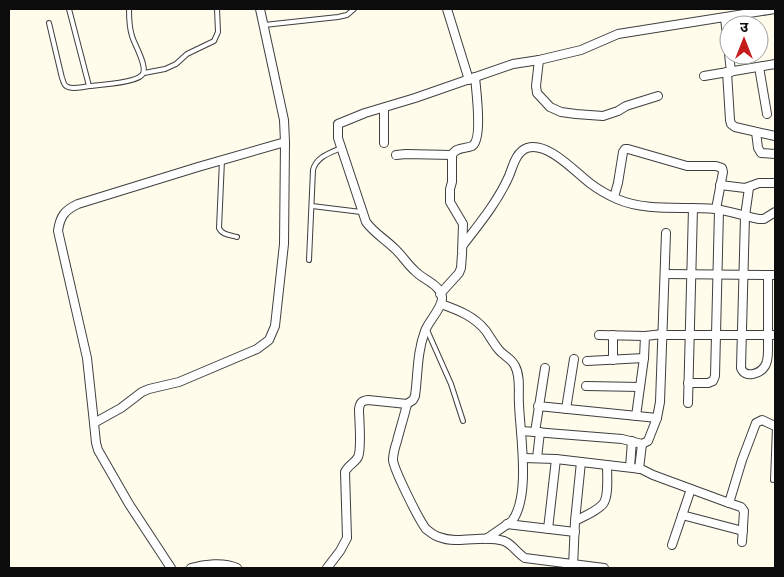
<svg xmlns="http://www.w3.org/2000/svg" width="784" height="577" viewBox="0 0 784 577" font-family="'Zilla Slab','Noto Sans Devanagari',serif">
  <rect width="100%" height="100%" fill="#fffcec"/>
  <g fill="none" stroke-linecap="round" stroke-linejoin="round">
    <!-- lane casing -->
    <g stroke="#3f3f3f" stroke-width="6">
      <g id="lane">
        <path d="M49,23L62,78C63,80 64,85 66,86C71,90 84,87 89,86L69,9"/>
        <polyline points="264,25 338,17 347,15 354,9"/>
        <polyline points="144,73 165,69 176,64 187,54 214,41 218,32 217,9"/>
        <path d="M89,86C100,85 135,83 142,75C149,68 134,44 132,36C129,27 129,18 129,9"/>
        <path d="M222,160L219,228C222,235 230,235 237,237"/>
        <polyline points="312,206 361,212"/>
        <path d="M309,260L313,170C316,157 330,153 341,148"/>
        <polyline points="427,330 451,384 463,421"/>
        <polyline points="773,480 775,427"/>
      </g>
    </g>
    <!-- street casing -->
    <g stroke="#3f3f3f" stroke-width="10">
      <g id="street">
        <polyline points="447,9 469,80"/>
        <polyline points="725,18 731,72"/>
        <polyline points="539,60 536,86 537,93 550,107 561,112 576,114 603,116 618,111 626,106 658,96"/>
        <polyline points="759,67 767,114"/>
        <polyline points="727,72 730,120 731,124 735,127 775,136"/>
        <polyline points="704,76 775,64"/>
        <polyline points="384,108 384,143"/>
        <polyline points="756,132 758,148 761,153 775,154"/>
        <path d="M396,155L406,154L452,155C456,147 465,149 472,146C483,140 476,89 475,77"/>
        <polyline points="720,185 745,188 759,183 775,183"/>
        <path d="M749,188L745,216L741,368C745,379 760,374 765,366C768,361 768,355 768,350V275"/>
        <polyline points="614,197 618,183 623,152 625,149 628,149 687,166 716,166 722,168 723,172 716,209"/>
        <path d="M463,245C480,223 498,201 509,176C513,166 516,152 527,148C548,141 576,173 591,184C599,190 608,195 617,199C647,212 683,206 715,209C729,211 745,216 759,219H764L775,212"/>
        <polyline points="665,274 775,275"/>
        <polyline points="440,294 459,273 461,268 462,254 463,224 450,202 450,189 452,182 452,155"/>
        <path d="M441,304C458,310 474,316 486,331C490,337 494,344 499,350C504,356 512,359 515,366C521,377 518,392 519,404C520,434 531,496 512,521L486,539"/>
        <polyline points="599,335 645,336"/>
        <polyline points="613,335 613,360"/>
        <polyline points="663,335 775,335"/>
        <polyline points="587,361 644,358"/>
        <polyline points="688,383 708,383 713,381 715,376 719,210"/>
        <polyline points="586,386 640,387"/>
        <polyline points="688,403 693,208"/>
        <path d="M407,404C404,417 400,429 397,441C395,447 393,454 393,460C394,470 419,520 426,529C430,532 434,536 439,537C459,545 483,534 504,541C512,544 517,553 525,558L604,568"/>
        <polyline points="538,406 657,418"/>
        <polyline points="566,409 574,359"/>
        <polyline points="636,416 644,358 645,336 663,334"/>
        <path d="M94,423L87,358L58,231C60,216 65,210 78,204L198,167L285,142L284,120L260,9"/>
        <polyline points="522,431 622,439 642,444 648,441 657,418 660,402 666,233"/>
        <polyline points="535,432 545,368"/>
        <polyline points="523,458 556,459 641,469 653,475 729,503 741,507 744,511 742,542"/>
        <polyline points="537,458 540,432"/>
        <polyline points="630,467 632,441"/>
        <polyline points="639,469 642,444"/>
        <polyline points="729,503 742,460 756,423 762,420 775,426"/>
        <polyline points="682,515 743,531"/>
        <path d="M575,521C584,516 596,512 603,504C609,497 607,475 607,465"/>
        <polyline points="507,524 575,532"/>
        <polyline points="548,529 556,459"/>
        <polyline points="672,545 691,489"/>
        <polyline points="573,567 575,521 581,462"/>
        <polyline points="171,568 129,504 98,450 96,443 94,423 121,408 142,392 149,389 179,382 257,349 269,340 275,326 284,244 285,142"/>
        <path d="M191,568C204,564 224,562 237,568"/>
        <path d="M327,568L340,551L347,538L345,472C348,465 355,463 358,457C362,449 359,419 359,409C360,403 361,401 368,400L407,404L413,400L415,396C418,374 417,352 425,331C428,322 443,307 442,297C441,285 422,279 415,271C407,264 402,255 394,248C385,239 374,233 366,222L338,138V124L365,113L415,98L513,64L539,60L581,50L618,34L775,9"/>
      </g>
    </g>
    <!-- lane -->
    <use href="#lane" stroke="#fff" stroke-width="4"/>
    <!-- street -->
    <use href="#street" stroke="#fff" stroke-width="8"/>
  </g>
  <!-- border -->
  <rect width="784" height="577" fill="none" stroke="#0c0c0c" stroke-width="20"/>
  <!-- north arrow -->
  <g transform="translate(744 40)"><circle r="24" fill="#ffffff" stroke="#9e9e9e"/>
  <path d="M0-4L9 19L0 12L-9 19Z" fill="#c61d1b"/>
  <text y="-8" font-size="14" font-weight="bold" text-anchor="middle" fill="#0c0c0c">उ</text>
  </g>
</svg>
